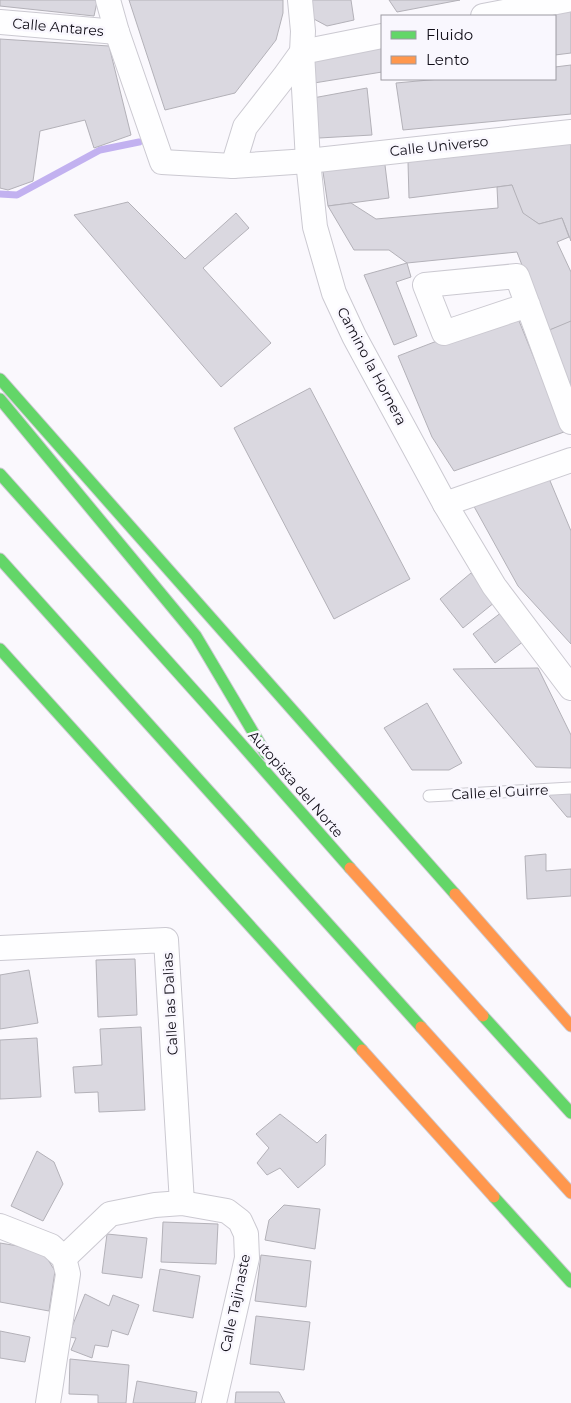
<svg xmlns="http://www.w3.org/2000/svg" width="571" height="1403" viewBox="0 0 571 1403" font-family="Montserrat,sans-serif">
  <rect width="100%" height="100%" fill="#faf8fd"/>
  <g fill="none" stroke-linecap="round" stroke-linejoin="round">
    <!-- stream -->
    <polyline stroke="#c2b1f0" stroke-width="7" points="0,194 17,195 100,150 139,142"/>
  </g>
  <!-- building -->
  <g fill="#dad8e0" stroke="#b3b1b8">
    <polygon points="0,0 96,0 97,2 94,16 0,6"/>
    <polygon points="129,0 283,0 283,13 276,40 235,93 165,110"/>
    <polygon points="309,0 351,0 354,20 327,26 312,18"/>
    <polygon points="389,0 460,0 397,12"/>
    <polygon points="571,9 571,53 555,55 555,16 514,16"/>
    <polygon points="0,39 109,46 131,135 94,148 85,120 40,131 33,181 8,190 0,188"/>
    <polygon points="382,43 382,72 314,83 313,65 319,56"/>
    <polygon points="571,65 571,114 403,130 396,83 440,79 555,79 555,67"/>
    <polygon points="367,88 372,135 319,138 313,98"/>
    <polygon points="571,142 571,241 562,218 539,224 520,212 512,185 409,198 408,162"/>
    <polygon points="384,157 389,198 328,206 322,165"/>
    <polygon points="512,185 523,213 539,224 562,218 569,237 557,242 571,272 571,322 547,331 517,252 407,263 389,250 354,250 328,206 351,203 376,219 498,208 497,187"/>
    <polygon points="128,202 185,259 236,213 249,228 203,268 271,343 221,387 74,215"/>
    <polygon points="407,263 411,277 396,282 417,336 394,345 364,275"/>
    <polygon points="515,311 564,432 454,471 432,437 398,356"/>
    <polygon points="571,321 571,390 547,331"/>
    <polygon points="310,388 410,579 334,619 234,428"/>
    <polygon points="548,476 571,531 571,644 518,586 471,501"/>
    <polygon points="471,573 495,602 463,628 440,599"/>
    <polygon points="502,612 524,641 495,663 473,634"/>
    <polygon points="538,668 571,735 571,768 536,767 453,669"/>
    <polygon points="427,703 462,763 449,770 412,770 384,728"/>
    <polygon points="545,791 571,791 571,817 567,817"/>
    <polygon points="546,854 546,871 571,869 571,896 527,899 525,856"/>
    <polygon points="135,959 137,1015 98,1017 96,960"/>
    <polygon points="29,970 38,1023 0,1029 0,975"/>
    <polygon points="141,1027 145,1110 99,1112 98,1092 75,1093 73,1067 102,1065 100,1029"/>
    <polygon points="37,1038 41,1097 0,1099 0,1040"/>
    <polygon points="280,1114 317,1143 326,1134 325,1165 298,1188 280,1168 267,1175 257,1163 269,1148 256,1134"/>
    <polygon points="37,1151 54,1162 63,1184 43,1221 11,1206"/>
    <polygon points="284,1205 320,1209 315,1249 265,1240 269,1220"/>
    <polygon points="163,1222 218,1224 216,1264 161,1262"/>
    <polygon points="107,1234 147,1238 142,1278 102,1273"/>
    <polygon points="0,1243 42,1250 55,1271 49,1311 0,1302"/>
    <polygon points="261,1255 311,1261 306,1307 255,1301"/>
    <polygon points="160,1269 200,1276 193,1318 153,1311"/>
    <polygon points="85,1294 109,1306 113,1295 139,1305 128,1335 112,1330 108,1347 95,1345 92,1358 71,1350 76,1338 68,1337"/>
    <polygon points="256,1316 310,1322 304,1370 250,1364"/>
    <polygon points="0,1331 30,1337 25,1362 0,1358"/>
    <polygon points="70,1359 129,1365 126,1403 98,1403 98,1395 69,1394"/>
    <polygon points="137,1381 197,1392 195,1403 133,1403"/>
    <polygon points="236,1392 279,1392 285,1403 235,1403"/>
  </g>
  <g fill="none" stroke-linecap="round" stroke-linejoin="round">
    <!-- lane casing -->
    <g stroke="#cbc9d1" stroke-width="13">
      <polyline id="lane" points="429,796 571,788"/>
    </g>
    <!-- street casing -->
    <g stroke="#cbc9d1" stroke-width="26">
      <g id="street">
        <polyline points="108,0 117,32 162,162 233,166 308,161 571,132"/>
        <polyline points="300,0 303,31 302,52 308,161 315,227 334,293 354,336 445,504 494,586 571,688"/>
        <polyline points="483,16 567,0"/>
        <polyline points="0,22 117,32"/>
        <polyline points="233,166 245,127 284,77 302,52 382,36"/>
        <polyline points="528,305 444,333 425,285 517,276 571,422"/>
        <polyline points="445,504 571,460"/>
        <polyline points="0,948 166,940 182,1203"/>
        <polyline points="0,1226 51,1246 64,1258 68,1274 48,1403"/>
        <polyline points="64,1258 110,1214 155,1205 182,1203 227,1211 240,1221 246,1234 247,1258 214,1403"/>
      </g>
    </g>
    <!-- fast casing -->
    <g stroke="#cbc9d1" stroke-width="13">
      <g id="fast">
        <polyline points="0,379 455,894"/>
        <polyline points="0,399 196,636 266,754"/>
        <polyline points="0,474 206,704 350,868"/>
        <polyline points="0,559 421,1027"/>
        <polyline points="0,649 362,1050"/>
        <polyline points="483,1016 571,1113"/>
        <polyline points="494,1197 571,1282"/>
      </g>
    </g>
    <!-- slow casing -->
    <g stroke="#cbc9d1" stroke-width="13">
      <g id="slow">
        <polyline points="350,868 483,1016"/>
        <polyline points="455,894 571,1026"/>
        <polyline points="421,1027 571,1193"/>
        <polyline points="362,1050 494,1197"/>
      </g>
    </g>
    <!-- lane -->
    <use href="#lane" stroke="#fefeff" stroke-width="11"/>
    <!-- street -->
    <use href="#street" stroke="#fefeff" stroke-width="24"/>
    <!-- fast -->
    <use href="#fast" stroke="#63d668" stroke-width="11"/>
    <!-- slow -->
    <use href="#slow" stroke="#ff974d" stroke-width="11"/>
  </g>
  <g text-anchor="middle" stroke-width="5" stroke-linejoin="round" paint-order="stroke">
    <!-- street labels -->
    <g font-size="14" fill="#110e18" stroke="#f9f7fe">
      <text transform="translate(58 27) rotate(5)" y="5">Calle Antares</text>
      <text transform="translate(439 146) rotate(-6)" y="5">Calle Universo</text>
      <text transform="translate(372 366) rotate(62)" y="5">Camino la Hornera</text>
      <text transform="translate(296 784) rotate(49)" y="5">Autopista del Norte</text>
      <text transform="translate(500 792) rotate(-3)" y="5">Calle el Guirre</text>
      <text transform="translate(170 1004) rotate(-93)" y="5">Calle las Dalias</text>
      <text transform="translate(235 1303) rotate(-78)" y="5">Calle Tajinaste</text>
    </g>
  </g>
  <!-- legend -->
  <rect x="381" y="15" width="175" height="65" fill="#f9f7fe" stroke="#9c9aa2"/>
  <rect x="391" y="31" width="25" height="8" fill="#63d668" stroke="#9c9aa2"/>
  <text x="426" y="40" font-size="15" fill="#110e18">Fluido</text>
  <rect x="391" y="56" width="25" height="8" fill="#ff974d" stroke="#9c9aa2"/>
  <text x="426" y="65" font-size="15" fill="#110e18">Lento</text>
</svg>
